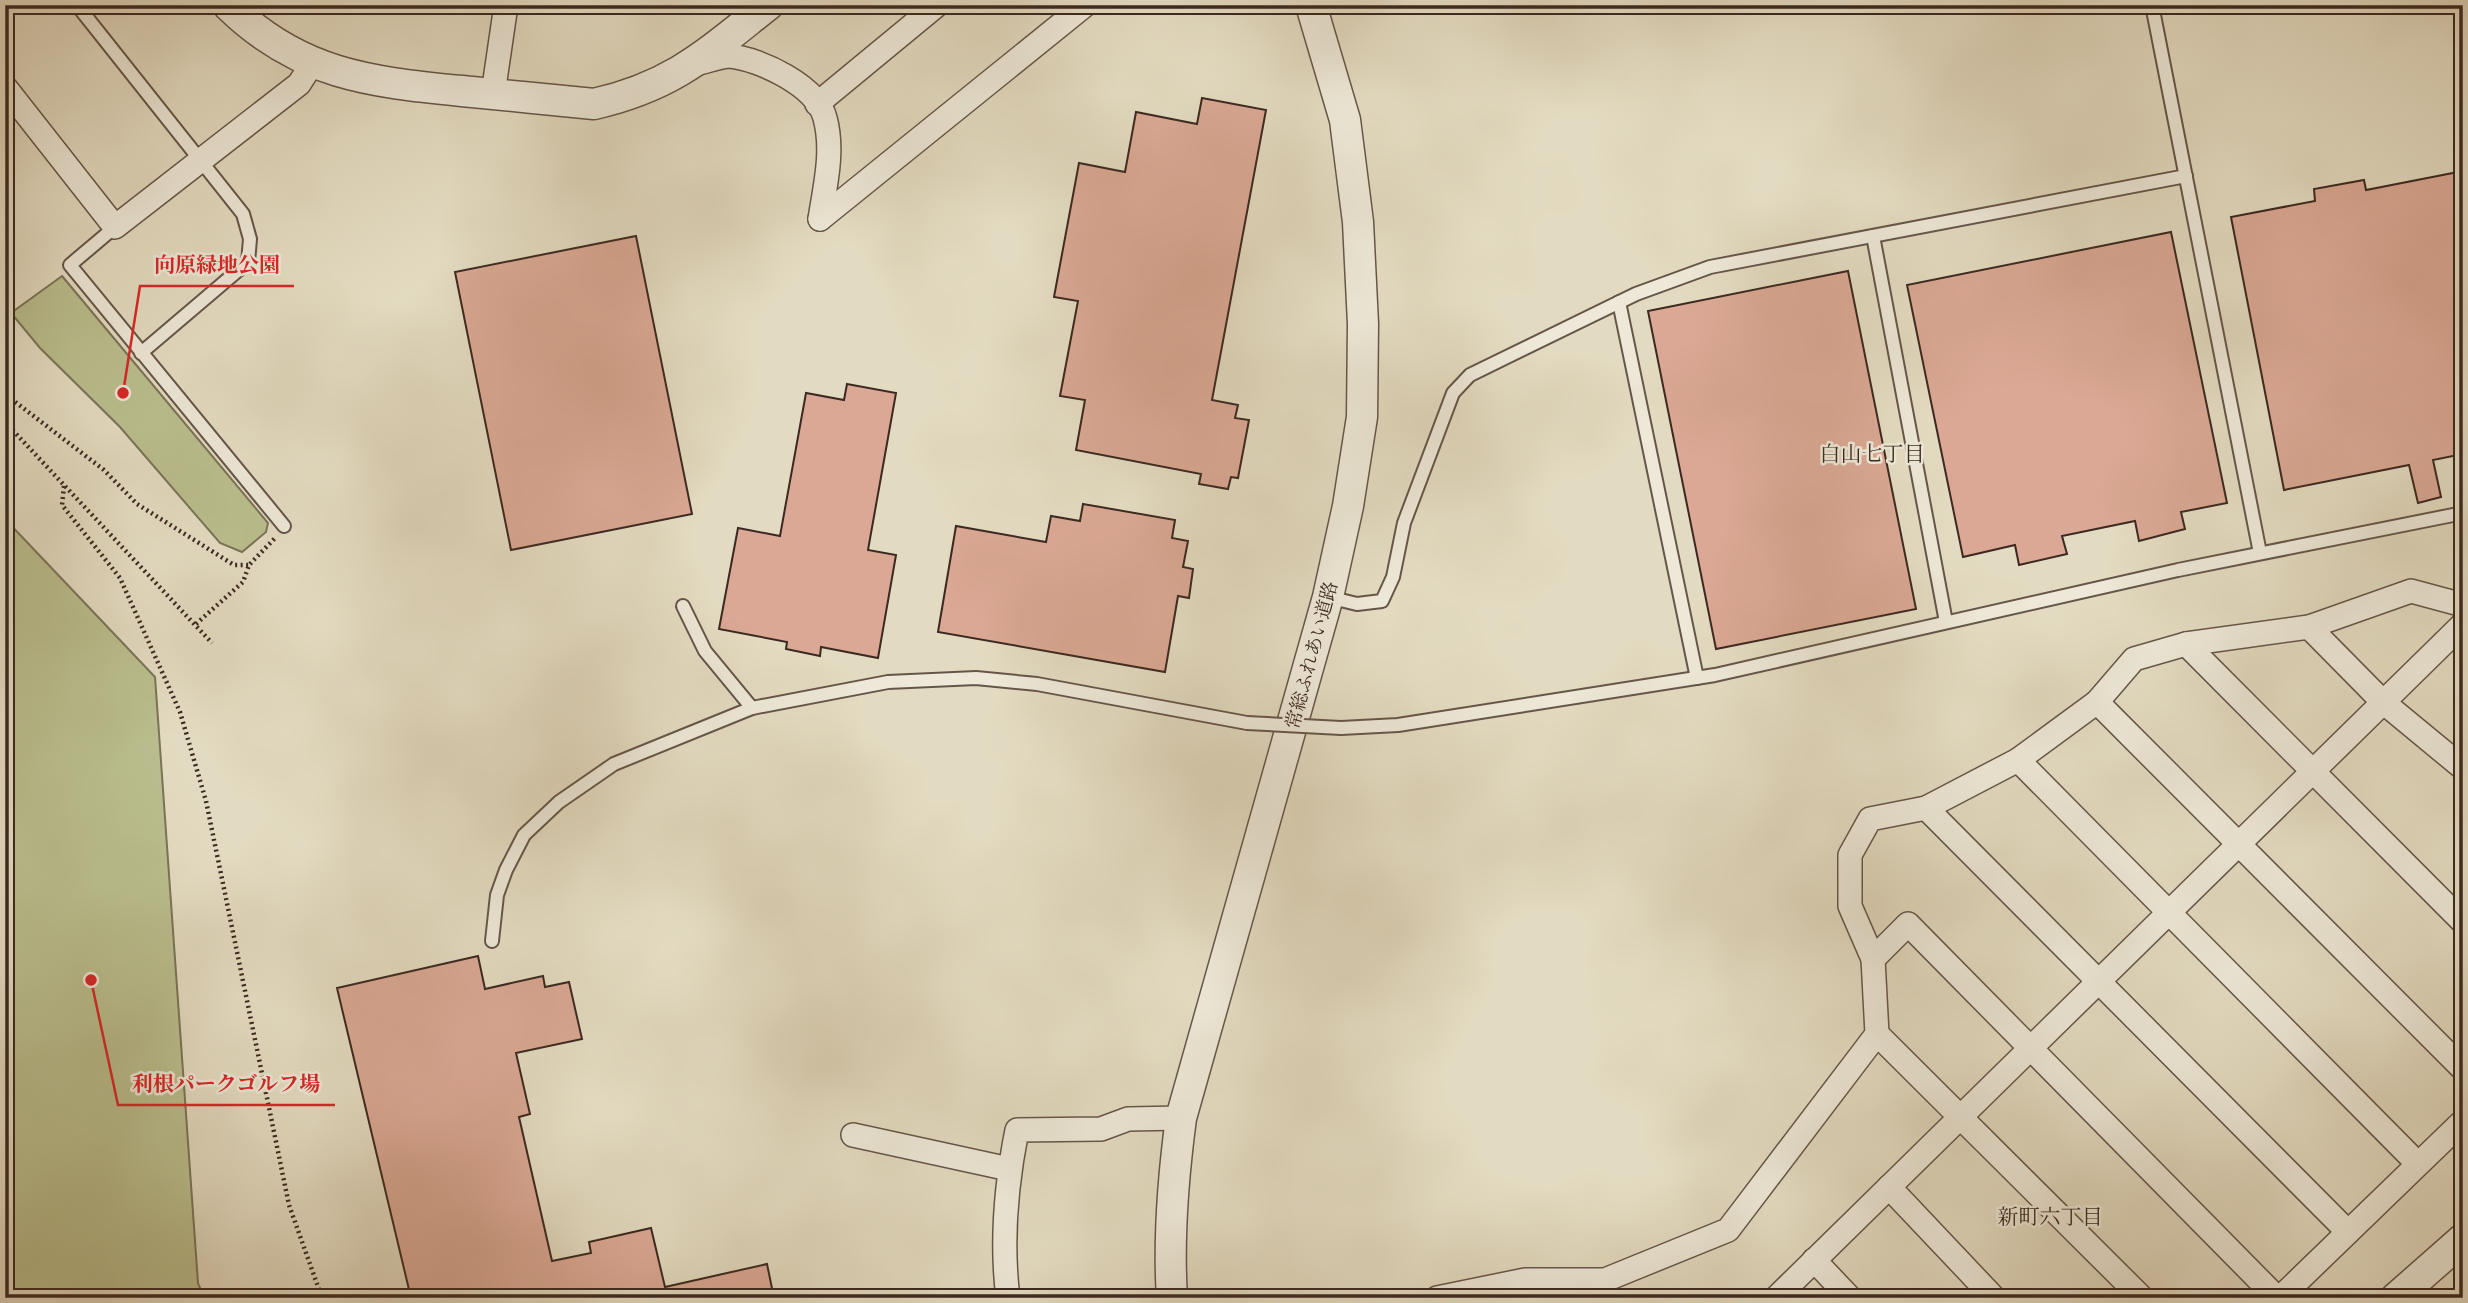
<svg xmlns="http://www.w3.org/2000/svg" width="2468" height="1303" viewBox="0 0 2468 1303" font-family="'IM FELL French Canon','Noto Serif JP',serif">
  <rect width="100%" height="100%" fill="#e3dbc1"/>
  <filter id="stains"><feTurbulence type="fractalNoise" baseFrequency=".00286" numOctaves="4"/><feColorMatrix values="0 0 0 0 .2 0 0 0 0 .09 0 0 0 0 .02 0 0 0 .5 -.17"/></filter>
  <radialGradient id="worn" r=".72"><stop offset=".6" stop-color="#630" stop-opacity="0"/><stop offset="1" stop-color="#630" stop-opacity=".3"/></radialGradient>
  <!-- green -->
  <g fill="#babe8e" stroke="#7b7458" stroke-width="2">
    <polygon points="62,276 268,523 266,532 242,552 220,543 120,427 40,348 11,313"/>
    <polygon points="5,519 155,677 198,1283 204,1298 5,1298"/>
  </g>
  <!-- building -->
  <g fill="#daa894" stroke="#3c2921" stroke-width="2">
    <polygon points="1202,98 1266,110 1212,400 1238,405 1235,418 1249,420 1238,478 1231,477 1228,489 1199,484 1201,474 1076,450 1085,400 1060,396 1078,301 1054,297 1079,163 1125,172 1136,112 1197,124"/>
    <polygon points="2463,171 2463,454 2433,460 2441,497 2418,503 2409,465 2284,490 2231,217 2315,201 2314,189 2364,180 2366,190"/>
    <polygon points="2171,232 2227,503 2181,512 2185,529 2139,541 2135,521 2062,536 2067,554 2019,565 2015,545 1963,557 1907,285"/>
    <polygon points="636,236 692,514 511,550 455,272"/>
    <polygon points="1848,271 1916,609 1716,649 1648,311"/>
    <polygon points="847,384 896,393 868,550 896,555 878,658 821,647 820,656 786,649 787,642 719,629 738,528 780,536 806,393 844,400"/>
    <polygon points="1083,504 1175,520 1172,538 1188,541 1183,567 1193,569 1189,598 1178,596 1165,672 938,632 956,526 1046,542 1051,516 1080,521"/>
    <polygon points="478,956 485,989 543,976 545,987 569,982 582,1039 516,1053 530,1114 519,1117 552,1261 591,1253 589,1242 651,1228 665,1287 767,1264 774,1298 411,1298 337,988"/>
  </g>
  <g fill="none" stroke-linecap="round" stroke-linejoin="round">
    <!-- service casing -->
    <g stroke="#665649" stroke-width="16">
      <g id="service">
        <polyline points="77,5 243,214 250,239 248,262 141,353"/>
        <polyline points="2152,5 2260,553"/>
        <polyline points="115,227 70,265 284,526"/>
        <polyline points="1873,236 1946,622"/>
        <polyline points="1619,302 1697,678"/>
        <polyline points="1328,597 1357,604 1382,601 1393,577 1404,523 1453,393 1470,375 1636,294 1710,267 2186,176"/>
        <polyline points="683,606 705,651 752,708"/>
        <polyline points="1341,728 1398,725 1715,675 2178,570 2463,513"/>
        <polyline points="492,941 497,895 506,870 524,835 559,802 614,764 752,708 888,682 976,678 1037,684 1247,723"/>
      </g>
    </g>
    <!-- minor casing -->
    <g stroke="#665649" stroke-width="26">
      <g id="minor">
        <path d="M699,63C708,61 721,56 730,56C760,59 817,86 825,118C834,151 825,186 820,219"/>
        <polyline points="5,87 115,227 299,84 312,64"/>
        <polyline points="493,94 506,5"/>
        <polyline points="817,104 937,5"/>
        <polyline points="820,219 1085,5"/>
        <polyline points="2309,627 2383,702 2463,768"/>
        <polyline points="2186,644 2463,922"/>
        <polyline points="2097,702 2463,1069"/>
        <polyline points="2018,760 2418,1164"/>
        <polyline points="1926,808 2348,1232"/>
        <polyline points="1873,959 1908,924 2277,1298"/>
        <polyline points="1877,1034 2142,1298"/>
        <polyline points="853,1135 1009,1169"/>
        <polyline points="1889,1187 1994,1298"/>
        <polyline points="1814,1260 1850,1298"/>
        <path d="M1008,1298C1001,1242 1006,1185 1017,1130L1101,1129L1128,1119L1181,1118"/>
        <polyline points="1437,1298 1525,1280 1605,1280 1728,1230 1877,1034 1873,959 1850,906 1850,855 1870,819 1926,808 2018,760 2097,702 2134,659 2186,644 2309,627 2411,591 2463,605"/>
        <polyline points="1776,1298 2463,624"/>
        <polyline points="2280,1298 2463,1121"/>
      </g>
    </g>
    <!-- tertiary casing -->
    <g stroke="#665649" stroke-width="33">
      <g id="tertiary">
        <path d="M228,5C298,74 369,82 462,91C506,95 550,100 594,104C673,86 706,54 768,5"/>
        <path d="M1172,1298C1168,1237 1173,1178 1181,1118L1328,597L1348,506L1362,417L1363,324L1358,222L1345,120L1311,5"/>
        <polyline points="2396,1298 2463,1239"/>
      </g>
    </g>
    <!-- path -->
    <g stroke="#3c2921" stroke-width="4.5" stroke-dasharray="2 3.5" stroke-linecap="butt">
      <polyline points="5,398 14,401 104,470 137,504 234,565 249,565"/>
      <polyline points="5,422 212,643"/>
      <polyline points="64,486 62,505 120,578 180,712 206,801 289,1205 322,1298"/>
      <polyline points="196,624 243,582 249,565 275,538"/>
    </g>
    <!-- service -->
    <use href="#service" stroke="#ede8d7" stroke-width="12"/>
    <!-- minor -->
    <use href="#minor" stroke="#ede8d7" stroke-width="23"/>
    <!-- tertiary -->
    <use href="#tertiary" stroke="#ede8d7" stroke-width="30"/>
    <!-- service-bridge casing -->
    <g stroke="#665649" stroke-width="16" stroke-linecap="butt">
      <polyline id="service-bridge" points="1247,723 1341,728"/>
    </g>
    <!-- service-bridge -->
    <use href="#service-bridge" stroke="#ede8d7" stroke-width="12"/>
  </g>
  <g text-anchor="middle" stroke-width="5" stroke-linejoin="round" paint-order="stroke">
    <!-- street labels -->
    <g font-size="19" fill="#3c2921" stroke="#ede8d7">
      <text transform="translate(1311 655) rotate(-75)" y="7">常総ふれあい道路</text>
    </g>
    <!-- neighbourhood labels -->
    <g font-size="21" fill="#3c2921" stroke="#ede8d7">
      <text x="1872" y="461">白山七丁目</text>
      <text x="2050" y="1224">新町六丁目</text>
    </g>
  </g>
  <!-- callouts -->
  <path fill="none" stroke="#d62828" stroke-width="2.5" d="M123 393L140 286H294M91 980L118 1105H335"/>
  <g fill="#d62828" stroke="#ede8d7" stroke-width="2.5">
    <circle cx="123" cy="393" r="7"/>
    <circle cx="91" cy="980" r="7"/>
  </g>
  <g font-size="21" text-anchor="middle" font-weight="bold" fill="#d62828" stroke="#ede8d7" stroke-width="5" stroke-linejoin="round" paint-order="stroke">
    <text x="217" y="272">向原緑地公園</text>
    <text x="226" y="1091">利根パークゴルフ場</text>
  </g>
  <!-- margin -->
  <rect width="2468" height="1303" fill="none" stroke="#e3dbc1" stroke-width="28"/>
  <rect x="7" y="7" width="2454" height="1289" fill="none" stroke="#3c2921" stroke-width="3.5"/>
  <rect x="14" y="14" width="2440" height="1275" fill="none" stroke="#3c2921" stroke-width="2"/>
  <rect width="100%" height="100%" filter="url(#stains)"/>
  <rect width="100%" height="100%" fill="url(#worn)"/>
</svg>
